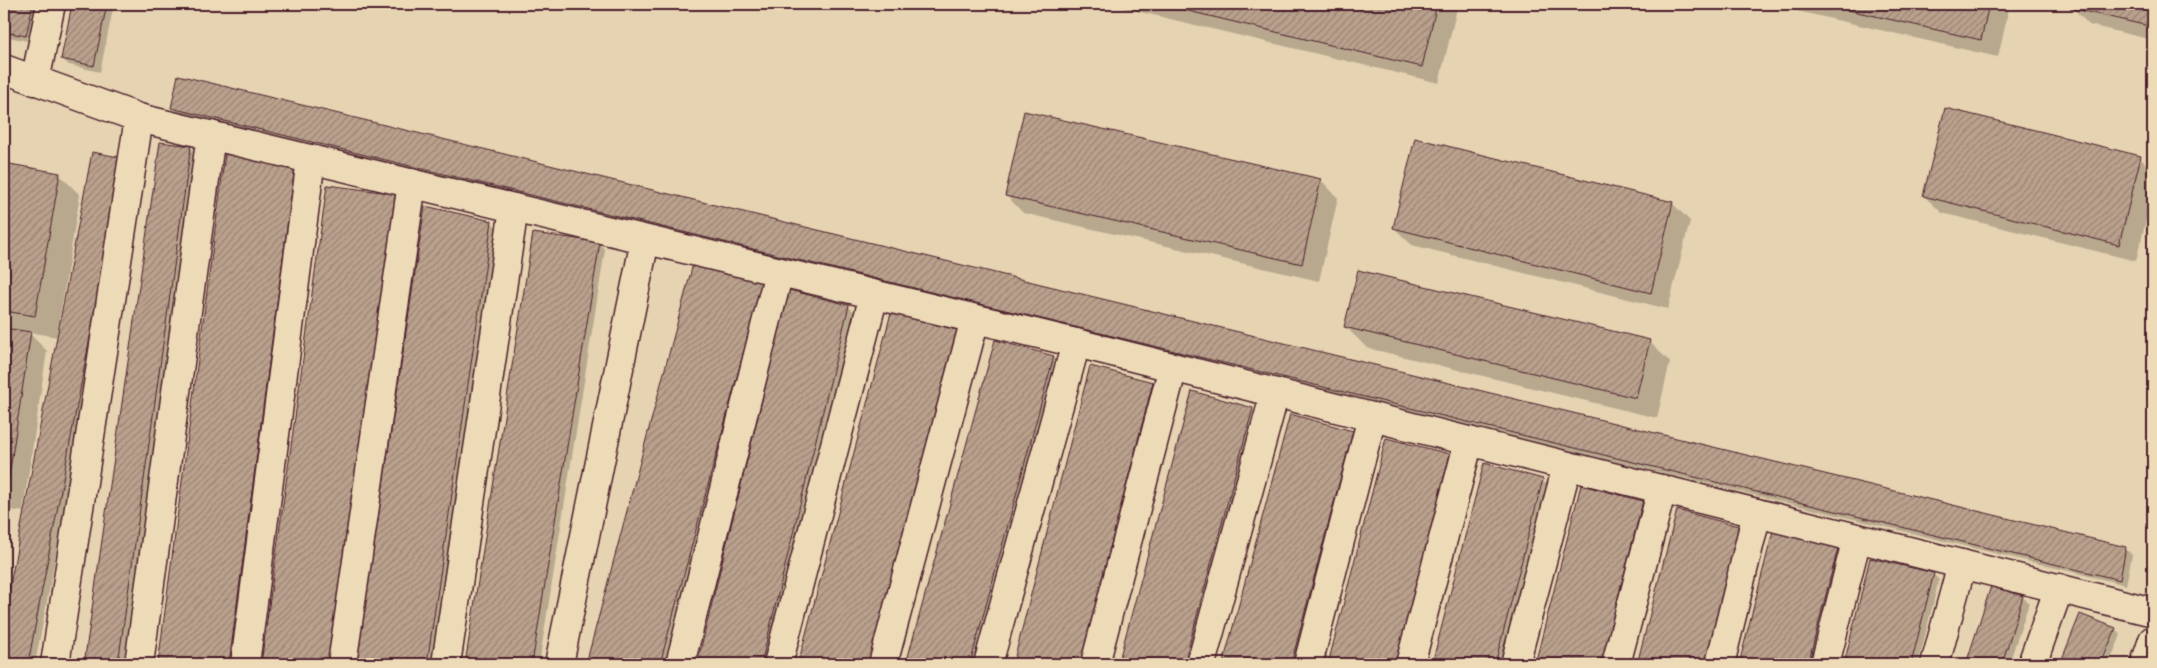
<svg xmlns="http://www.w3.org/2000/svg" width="2157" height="668" viewBox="0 0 2157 668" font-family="Pangolin,sans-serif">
  <defs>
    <pattern id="building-hatch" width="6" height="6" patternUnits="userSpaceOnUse" patternTransform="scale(1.25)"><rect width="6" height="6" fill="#baa18d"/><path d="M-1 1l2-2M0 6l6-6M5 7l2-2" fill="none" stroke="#998373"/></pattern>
  </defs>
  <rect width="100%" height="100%" fill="#e6d3b2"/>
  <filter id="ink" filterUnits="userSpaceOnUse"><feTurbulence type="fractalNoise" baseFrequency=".02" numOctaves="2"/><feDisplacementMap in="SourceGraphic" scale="10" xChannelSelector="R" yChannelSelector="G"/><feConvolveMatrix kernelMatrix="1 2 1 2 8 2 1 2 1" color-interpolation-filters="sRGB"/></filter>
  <g filter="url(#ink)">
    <!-- shadow -->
    <g fill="#0003" fill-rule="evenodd">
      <polygon points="4,4 40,4 32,42 4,36"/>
      <polygon points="74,4 114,4 100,72 69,65 62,59"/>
      <polygon points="1107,4 1458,4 1439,83"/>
      <polygon points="1767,4 2010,4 1998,57"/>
      <polygon points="2073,4 2153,4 2153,40 2089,25 2072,7"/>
      <polygon points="173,108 2126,549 2132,555 2126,585 179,114"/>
      <polygon points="1025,112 1321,180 1338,198 1319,281 1023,213 1006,195"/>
      <polygon points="1416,140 1673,204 1690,221 1668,309 1412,245 1394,228"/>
      <polygon points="161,144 190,147 196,153 124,664 85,664"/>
      <polygon points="226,156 294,170 300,176 236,664 160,664"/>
      <polygon points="2140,158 2153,171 2153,192 2136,261 1942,213 1924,196"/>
      <path d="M4,164L59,174L80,195L57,333L59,334L130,165L35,664H4V624L25,512L4,509ZM28,332L58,337L25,511L23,510L47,351Z"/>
      <polygon points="328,186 335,664 262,664"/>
      <polygon points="426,207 491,222 498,229 434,664 357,664"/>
      <polygon points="534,234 599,243 605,250 539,664 466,664"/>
      <polygon points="763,281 668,664 587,664 588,659"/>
      <polygon points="790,291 848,306 854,312 768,664 699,664"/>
      <polygon points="892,314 956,331 962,338 876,664 799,664"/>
      <polygon points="1346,327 1649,341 1670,362 1657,418 1367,348"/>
      <polygon points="996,342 1054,357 1060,364 977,664 908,664"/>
      <polygon points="1091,368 1152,383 1158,390 1088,664 1015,664"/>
      <polygon points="1192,393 1253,410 1259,416 1192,664 1120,664"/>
      <polygon points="1291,416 1353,432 1359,438 1298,664 1225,664"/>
      <polygon points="1387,439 1449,455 1455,462 1403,664 1329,664"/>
      <polygon points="1484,465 1542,480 1548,486 1503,664 1434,664"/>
      <polygon points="1582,486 1643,502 1649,508 1609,664 1537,664"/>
      <polygon points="1678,512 1714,664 1639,664"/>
      <polygon points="1774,533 1837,549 1843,555 1816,664 1741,664"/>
      <polygon points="1871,559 1933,574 1939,580 1918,664 1845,664"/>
      <polygon points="1992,587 2022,597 2029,603 2009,664 1968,664"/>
      <polygon points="2081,616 2115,629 2121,635 2109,664 2061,664"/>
    </g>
    <!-- building -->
    <g fill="url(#building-hatch)" stroke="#4a1f2b">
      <polygon points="4,4 33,4 26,36 4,32"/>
      <polygon points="72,4 107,4 94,66 61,59"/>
      <polygon points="1159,4 1437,4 1422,67"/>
      <polygon points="1822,4 1989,4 1981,40"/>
      <polygon points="2071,4 2153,4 2153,27 2070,8"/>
      <polygon points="178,75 2126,547 2120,580 171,108"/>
      <polygon points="1945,108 2141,156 2119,245 1923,196"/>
      <polygon points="1024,111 1321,179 1302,264 1005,196"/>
      <polygon points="1415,138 1673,202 1651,293 1393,228"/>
      <polygon points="160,142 191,146 118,664 84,664"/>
      <polygon points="92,152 124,158 28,664 4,664 4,617"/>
      <polygon points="225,154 295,168 229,664 158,664"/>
      <polygon points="4,163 60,173 35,316 4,311"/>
      <polygon points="327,185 398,194 328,664 261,664"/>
      <polygon points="425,206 492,221 427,664 356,664"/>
      <polygon points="533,233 600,242 532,664 465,664"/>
      <polygon points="693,264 763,280 660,664 586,664"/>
      <polygon points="1358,270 1650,340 1636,398 1344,327"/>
      <polygon points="789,290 849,305 761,664 697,664"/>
      <polygon points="891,313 957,330 869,664 798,664"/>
      <polygon points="4,328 31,332 6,496 4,495"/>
      <polygon points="995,340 1054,356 970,664 906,664"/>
      <polygon points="1090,366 1153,382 1080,664 1013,664"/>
      <polygon points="1192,391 1253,408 1184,664 1118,664"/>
      <polygon points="1290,414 1353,431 1291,664 1223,664"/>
      <polygon points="1386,438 1450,454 1396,664 1328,664"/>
      <polygon points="1484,463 1543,479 1495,664 1432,664"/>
      <polygon points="1581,485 1643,501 1601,664 1535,664"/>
      <polygon points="1677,510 1742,527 1707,664 1637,664"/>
      <polygon points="1773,531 1838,548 1808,664 1739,664"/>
      <polygon points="1870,558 1934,573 1911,664 1844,664"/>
      <polygon points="1991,586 2023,596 2002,664 1966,664"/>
      <polygon points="2080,614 2116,628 2101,664 2060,664"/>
    </g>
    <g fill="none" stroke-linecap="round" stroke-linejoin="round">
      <!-- minor casing -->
      <g stroke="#4a1f2b" stroke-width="31">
        <g id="minor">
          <polyline points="4,69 139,118 1076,343 2153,612"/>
          <polyline points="35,81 51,4"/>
          <polyline points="55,664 139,118"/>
          <polyline points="139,664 211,135"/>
          <polyline points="245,664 311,159"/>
          <polyline points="342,664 412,183"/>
          <polyline points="446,664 514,208"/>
          <polyline points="559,664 645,240"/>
          <polyline points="680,664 779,272"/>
          <polyline points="778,664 874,295"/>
          <polyline points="883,664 975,319"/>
          <polyline points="988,664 1076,343"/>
          <polyline points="1095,664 1173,367"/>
          <polyline points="1201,664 1275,393"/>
          <polyline points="1308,664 1372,417"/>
          <polyline points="1410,664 1469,441"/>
          <polyline points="1515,664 1567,466"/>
          <polyline points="1616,664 1662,489"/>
          <polyline points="1720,664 1757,513"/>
          <polyline points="1825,664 1857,538"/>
          <polyline points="1935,664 1962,564"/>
          <polyline points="2032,664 2059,588"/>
          <polyline points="2145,664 2153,640"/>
        </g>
      </g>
      <!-- minor -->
      <use href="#minor" stroke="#eddbb8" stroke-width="28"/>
    </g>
  </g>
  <!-- margin -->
  <rect width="2157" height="668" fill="none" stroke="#eddbb8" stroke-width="20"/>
  <rect x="10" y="10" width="2137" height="648" fill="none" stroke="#4a1f2b" stroke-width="2" filter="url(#ink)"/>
</svg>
